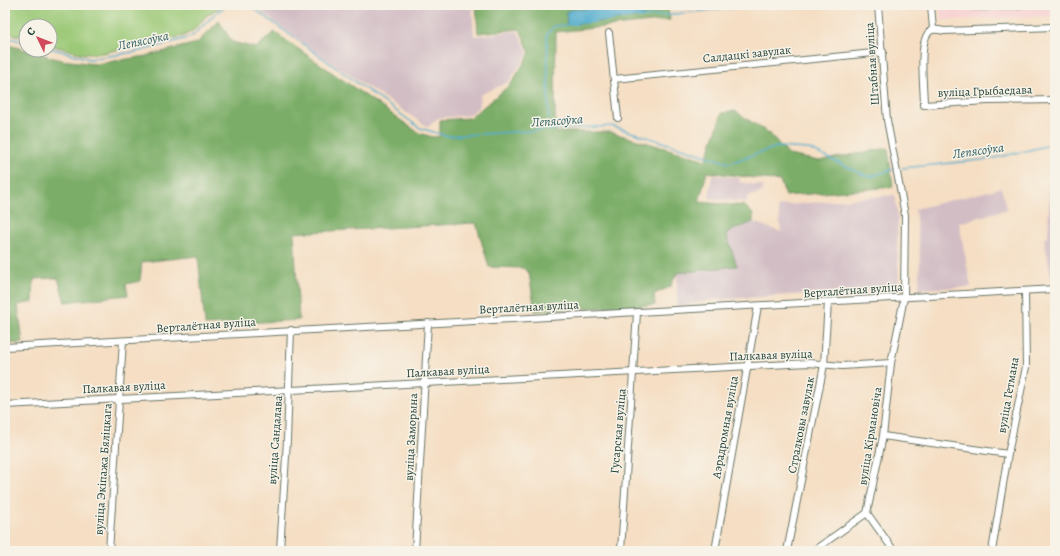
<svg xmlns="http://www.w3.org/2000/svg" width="1060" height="556" viewBox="0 0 1060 556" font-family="Alegreya,serif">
  <rect width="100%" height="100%" fill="#f7f3e8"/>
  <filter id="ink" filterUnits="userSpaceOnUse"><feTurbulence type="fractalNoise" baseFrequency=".025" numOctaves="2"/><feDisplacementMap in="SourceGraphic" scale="8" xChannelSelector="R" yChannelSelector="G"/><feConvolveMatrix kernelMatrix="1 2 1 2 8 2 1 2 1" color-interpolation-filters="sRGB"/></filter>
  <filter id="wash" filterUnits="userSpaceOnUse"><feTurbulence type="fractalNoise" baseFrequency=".012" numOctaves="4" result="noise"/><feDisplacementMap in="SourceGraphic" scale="16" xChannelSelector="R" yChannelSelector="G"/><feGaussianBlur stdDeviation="0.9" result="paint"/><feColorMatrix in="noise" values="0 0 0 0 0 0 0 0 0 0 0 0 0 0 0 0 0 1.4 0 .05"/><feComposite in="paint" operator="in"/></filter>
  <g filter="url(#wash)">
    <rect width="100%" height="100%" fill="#f5dec3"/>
    <!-- built -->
    <polygon fill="#f7cfd0" points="940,5 1055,5 1055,16 941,20"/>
    <!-- industrial -->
    <g fill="#d2bdc5">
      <polygon points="252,5 472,5 474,36 518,31 528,53 508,82 480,95 479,107 469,115 438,118 428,127 320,55"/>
      <polygon points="1050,173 1055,173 1055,264 1053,264 1055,283 1052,283 1044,238 1048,237"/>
      <polygon points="712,175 740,178 739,182 763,186 762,192 747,197 746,202 709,198"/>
      <polygon points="1001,188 1007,209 959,223 971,287 919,289 920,254 915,209"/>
      <polygon points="895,195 898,219 897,238 899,288 712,300 677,307 677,273 737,266 726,233 753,222 781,232 778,206"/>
    </g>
    <!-- green -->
    <g fill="#9bc977" stroke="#5d8356">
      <polygon points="5,5 223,5 206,16 195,29 184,36 102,53 83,54 50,45 50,26 26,26 26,38 5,32"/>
      <polygon points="975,5 1021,5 1021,8 975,10"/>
    </g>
    <!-- forest -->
    <polygon fill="#7cad68" stroke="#4e754e" points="476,5 667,5 670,20 556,32 555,120 556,132 610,132 706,160 722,113 735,111 770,134 789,155 819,161 888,148 893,187 786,196 780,181 707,172 699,202 745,206 753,214 753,222 726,233 737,266 677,273 670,287 654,294 655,305 535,311 529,273 523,268 489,267 476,223 294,233 299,320 205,325 198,256 142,262 140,281 126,284 128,295 65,302 58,278 34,279 33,302 18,305 23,343 5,344 5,44 61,60 96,64 146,56 197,43 219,21 232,42 256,48 274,32 419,133 433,137 440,136 440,120 470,118 511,84 530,53 520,29 478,33"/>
    <!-- water -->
    <polygon fill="#50acce" stroke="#387481" points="642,5 644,17 567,25 566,13 569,10"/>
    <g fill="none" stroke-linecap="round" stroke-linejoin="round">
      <!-- stream -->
      <g stroke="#50acce" stroke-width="1.5">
        <polyline points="245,5 253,8 420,128 447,136 612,126 729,163 777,147 809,149 869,177 894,169"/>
        <polyline points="637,18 758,5"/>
        <polyline points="621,19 631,18"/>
        <polyline points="603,21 613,20"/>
        <polyline points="583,23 595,22"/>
        <polyline points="5,37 26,42"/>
        <polyline points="50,48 90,59 140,51 191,37 218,11 228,5"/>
        <polyline points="549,130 547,34 554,26 577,24"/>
        <polyline points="902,168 991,159 1055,144"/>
      </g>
    </g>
  </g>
  <g filter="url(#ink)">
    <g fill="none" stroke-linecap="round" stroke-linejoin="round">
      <!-- minor casing -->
      <g stroke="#6a7566" stroke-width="8">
        <g id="minor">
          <polyline points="931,5 933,29"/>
          <path d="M1055,27L944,31C940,30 933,28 929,32C918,43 924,88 924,105L987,101L1055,100"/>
          <polyline points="609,33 618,118"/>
          <polyline points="614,79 883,52"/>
          <polyline points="5,347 1055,289"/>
          <polyline points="5,405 809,363 842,366 891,363"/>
          <polyline points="883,436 1008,454 992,551"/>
          <polyline points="1008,454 1026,367 1025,291"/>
          <polyline points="867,513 894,551"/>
          <polyline points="109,551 123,341"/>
          <polyline points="280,551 287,440 291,330"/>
          <polyline points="415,551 428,323"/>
          <polyline points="621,551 637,313"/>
          <polyline points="715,551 758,306"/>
          <polyline points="787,551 824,365 828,302"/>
          <polyline points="813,551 867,513 883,436 891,363 904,298 905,215 887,120 878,5"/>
        </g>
      </g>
      <!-- minor -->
      <use href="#minor" stroke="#fff" stroke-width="6"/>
    </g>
  </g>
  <g text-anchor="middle" stroke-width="3" stroke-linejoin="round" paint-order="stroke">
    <!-- street labels -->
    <g font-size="12" fill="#1f3d34" stroke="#f7f3e8">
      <text transform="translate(747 54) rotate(-6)" y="4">Салдацкі завулак</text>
      <text transform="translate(872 64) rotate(-94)" y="4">Штабная вуліца</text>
      <text transform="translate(985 91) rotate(-2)" y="4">вуліца Грыбаедава</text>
      <text transform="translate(853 290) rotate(-4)" y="4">Верталётная вуліца</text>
      <text transform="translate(529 307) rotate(-3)" y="4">Верталётная вуліца</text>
      <text transform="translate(206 325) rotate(-4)" y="4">Верталётная вуліца</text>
      <text transform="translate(771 355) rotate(-2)" y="4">Палкавая вуліца</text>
      <text transform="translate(448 371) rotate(-3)" y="4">Палкавая вуліца</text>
      <text transform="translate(124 387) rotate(-3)" y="4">Палкавая вуліца</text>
      <text transform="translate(1008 395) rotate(-80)" y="4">вуліца Гетмана</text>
      <text transform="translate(801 425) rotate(-79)" y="4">Стралковы завулак</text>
      <text transform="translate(725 427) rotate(-80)" y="4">Аэрадромная вуліца</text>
      <text transform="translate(618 431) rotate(-85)" y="4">Гусарская вуліца</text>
      <text transform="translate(870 436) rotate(-81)" y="4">вуліца Кірмановіча</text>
      <text transform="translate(411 437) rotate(-87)" y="4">вуліца Заморына</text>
      <text transform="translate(275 440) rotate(-86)" y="4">вуліца Сандалава</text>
      <text transform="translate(103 469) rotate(-86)" y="4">вуліца Экіпажа Бяліцкага</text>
    </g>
    <!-- water labels -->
    <g font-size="13" font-style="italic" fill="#2e5e62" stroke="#f7f3e8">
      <text transform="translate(143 40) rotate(-12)" y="5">Лепясоўка</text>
      <text transform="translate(557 120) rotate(-4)" y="5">Лепясоўка</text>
      <text transform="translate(978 150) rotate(-8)" y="5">Лепясоўка</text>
    </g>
  </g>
  <!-- margin -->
  <rect width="1060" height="556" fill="none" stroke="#f7f3e8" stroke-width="20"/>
  <!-- north arrow -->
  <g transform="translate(38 38) rotate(313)"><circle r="19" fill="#f7f3e8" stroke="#a1aaa0"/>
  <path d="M0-3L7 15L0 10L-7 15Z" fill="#d1495b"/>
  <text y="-6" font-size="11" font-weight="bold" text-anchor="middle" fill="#1f3d34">С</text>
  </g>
</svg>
